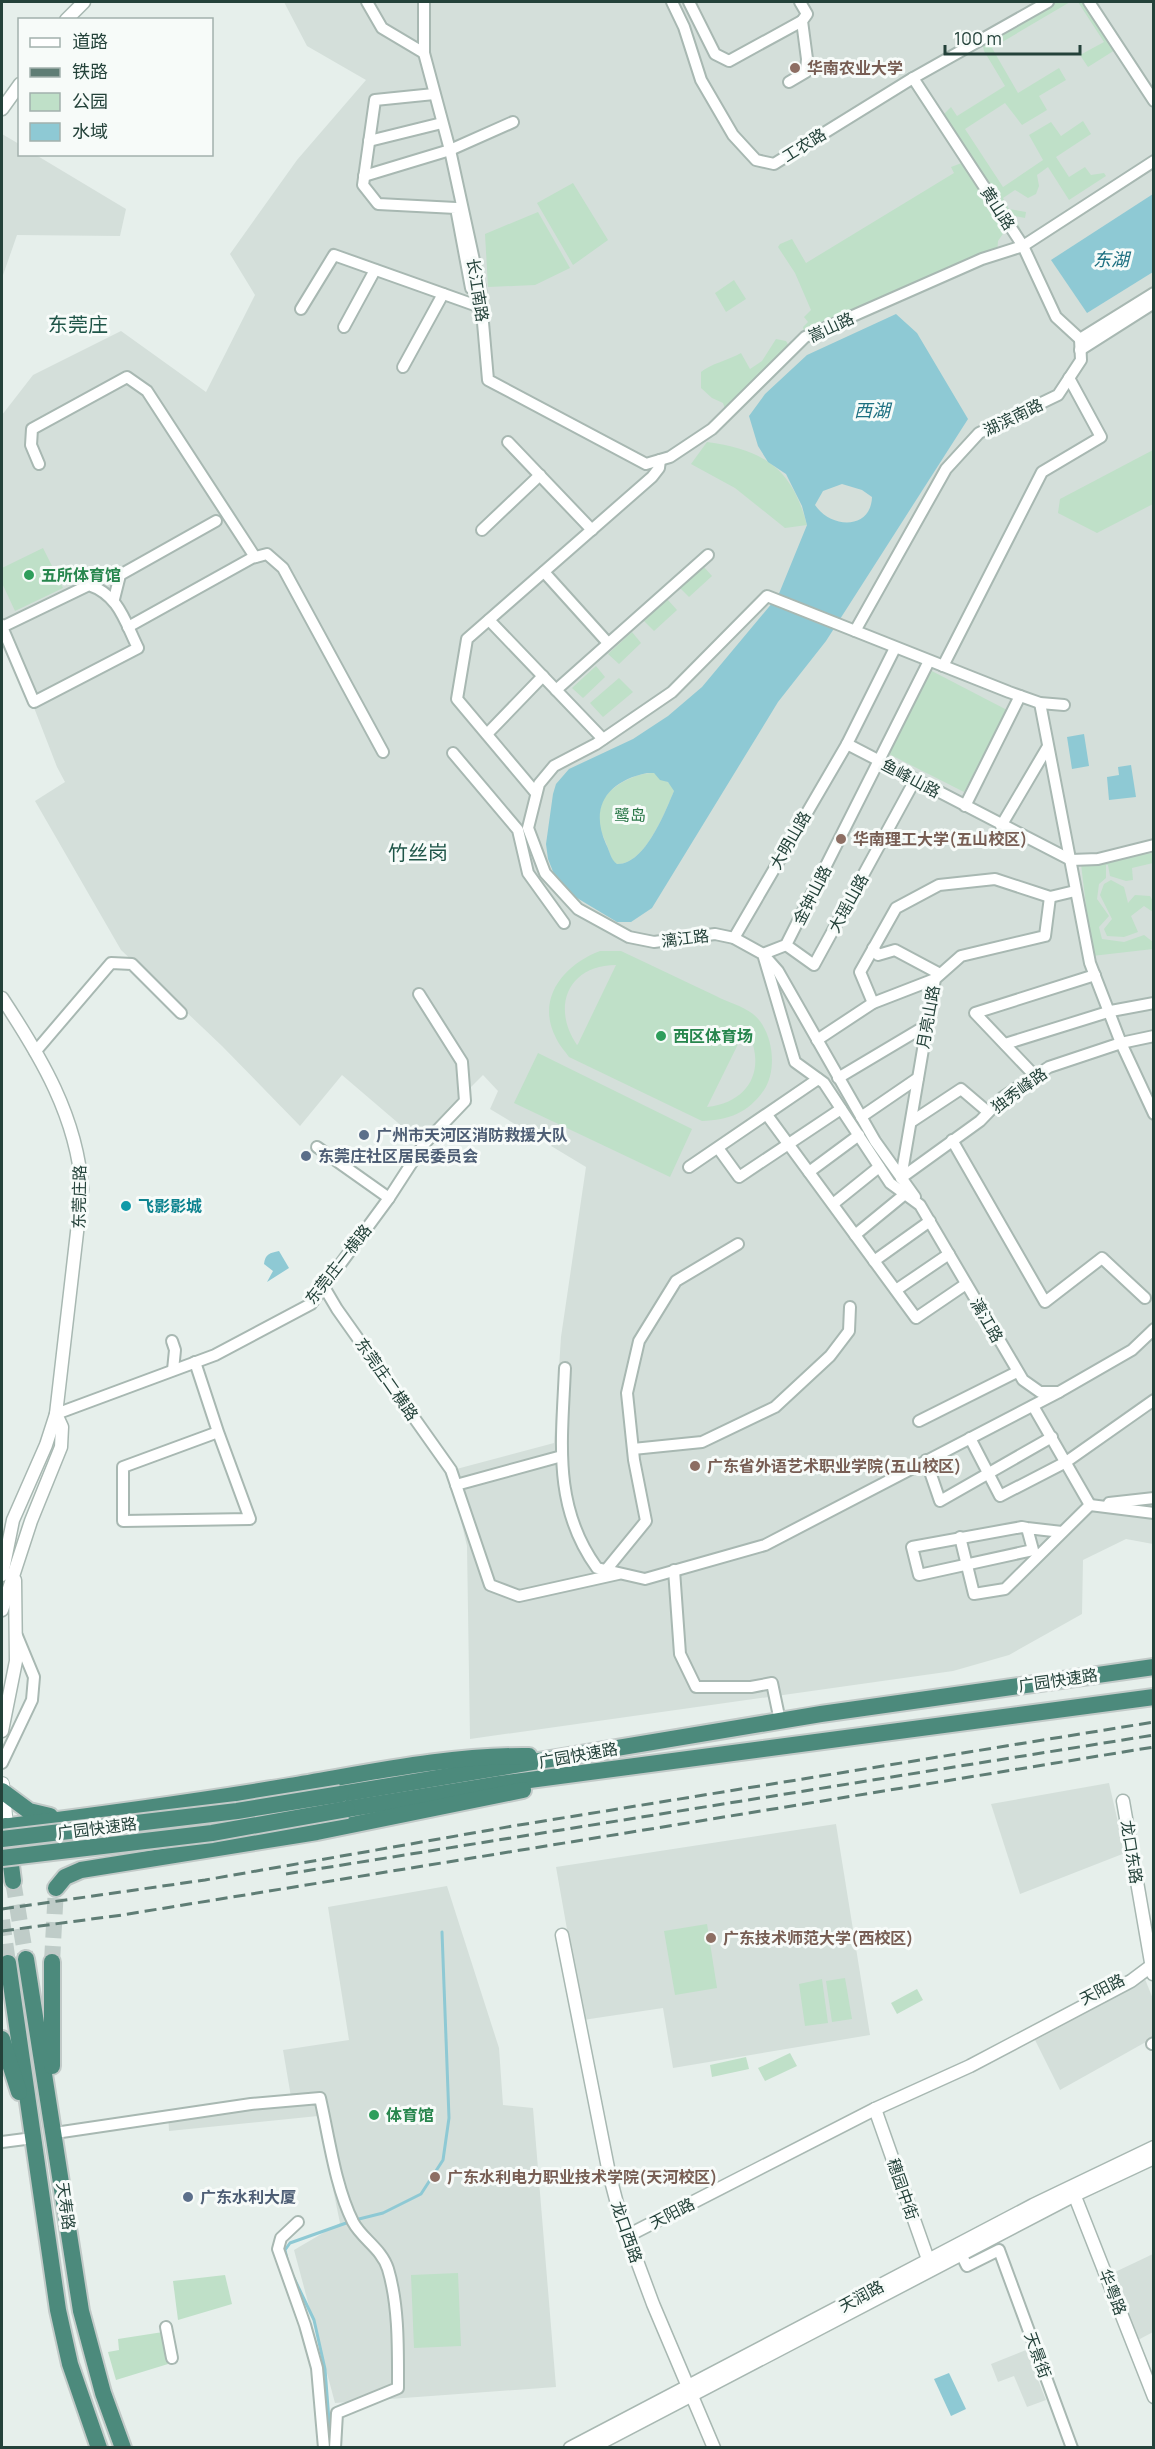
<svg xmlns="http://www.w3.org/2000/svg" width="1155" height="2449" viewBox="0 0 1155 2449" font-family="Manrope,'Noto Sans SC',sans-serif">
  <rect width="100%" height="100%" fill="#e6efeb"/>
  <!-- built -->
  <g fill="#d4dfda">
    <polygon points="284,2 1153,2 1153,1544 1126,1539 1083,1560 1082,1614 1009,1655 953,1671 470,1739 467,1546 449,1471 554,1443 561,1337 586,1167 490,1109 498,1091 483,1075 418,1140 342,1075 300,1126 222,1046 121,950 35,801 65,782 57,767 2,625 2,415 33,375 121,331 206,392 255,295 230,254 297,160 366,80 307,46"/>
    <polygon points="2,134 19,144 20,154 36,155 126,209 120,236 17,235 2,278"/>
    <polygon points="1109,1783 1125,1853 1020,1894 991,1804"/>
    <polygon points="836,1824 870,2035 673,2068 663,2008 583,2020 556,1867"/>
    <polygon points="447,1886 499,2048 503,2105 533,2108 556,2387 335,2403 294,2250 340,2223 318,2116 169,2131 168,2111 291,2097 283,2050 349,2040 328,1907"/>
    <polygon points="1145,1979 1153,1999 1153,2038 1060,2090 1034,2038"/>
    <polygon points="1153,2254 1153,2332 1138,2340 1113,2273"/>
    <polygon points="1026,2350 1046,2400 1027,2407 1014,2376 998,2382 991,2364"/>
  </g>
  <!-- green -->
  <g fill="#bfe0c8" fill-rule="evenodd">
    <polygon points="1048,2 1070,2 992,48 1018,93 1059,68 1066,80 1039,96 1047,110 1022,125 1005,103 965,129 1003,187 1043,160 1029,135 1051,122 1061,136 1083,121 1091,134 1056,157 1069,177 1085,167 1091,175 1104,173 1106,176 1069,200 1048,167 1037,175 1039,186 1036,194 1028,198 1015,190 1003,198 1009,209 1026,212 1025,218 1014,216 1021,230 1014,233 1009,225 998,241 997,254 805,337 803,327 808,322 804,317 811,310 795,273 778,247 780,244 792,239 806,263 954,173 951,167 967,161 939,119 951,107 957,116 1005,86 984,51 981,38"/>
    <polygon points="1078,2 1089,2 1115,50 1088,67 1080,55 1104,42"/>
    <polygon points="573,183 608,240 573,265 537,203"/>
    <polygon points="538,212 570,268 535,285 488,287 485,234"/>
    <polygon points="734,280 746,299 726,312 715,293"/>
    <path d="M776,339L786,341L792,351L727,415L723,403L712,398L701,388V372C710,364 729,360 741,353L750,369L762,361Z"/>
    <path d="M707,442C764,450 792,468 807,525L785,528L735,488L691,464Z"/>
    <polygon points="1153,450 1153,504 1097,533 1058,513 1060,499"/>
    <polygon points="43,548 63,588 15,611 2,583 2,568"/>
    <polygon points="703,566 712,576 689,597 679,587"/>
    <polygon points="667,599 677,610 654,631 644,621"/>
    <polygon points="632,632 641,643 619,664 608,654"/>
    <polygon points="596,666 605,677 583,698 572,688"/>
    <polygon points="928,669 1007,710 964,792 885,752"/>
    <polygon points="619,678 633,692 603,717 590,703"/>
    <path d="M654,773L672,785L674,791C665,812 645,865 617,864C610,860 611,855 608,848C604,836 596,825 598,811C602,790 634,772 654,773Z"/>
    <polygon points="1153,853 1153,863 1132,868 1133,880 1126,881 1110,876 1108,865 1106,865 1106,878 1099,884 1097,899 1109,916 1099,927 1102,939 1124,942 1144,935 1153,942 1153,949 1092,956 1081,864"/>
    <polygon points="1111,880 1124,887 1128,903 1135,895 1150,896 1153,901 1153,912 1144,906 1131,916 1138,932 1124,937 1107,936 1104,929 1112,919 1100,895 1104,884"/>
    <path d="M600,951H621C653,966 684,981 716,996C727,1002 743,1006 753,1014C773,1030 778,1069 764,1090C748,1113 729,1120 702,1121L569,1057C565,1051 559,1045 556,1038C535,998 565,964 600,951ZM616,965L578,1044L577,1045C551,1007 568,965 616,965ZM746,1028C767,1066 752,1102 707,1107Z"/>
    <polygon points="538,1053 692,1129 670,1177 514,1103"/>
    <polygon points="707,1924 717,1988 675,1995 664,1931"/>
    <polygon points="845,1978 852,2019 832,2022 826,1981"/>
    <polygon points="822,1979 828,2023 805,2026 799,1984"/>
    <polygon points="917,1989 923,2000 897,2014 891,2003"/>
    <polygon points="790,2053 797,2066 765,2081 758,2068"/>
    <polygon points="746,2057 749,2069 712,2077 710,2065"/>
    <polygon points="458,2273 461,2346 414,2348 411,2275"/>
    <polygon points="225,2275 232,2304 178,2320 173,2281"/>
    <polygon points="163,2332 168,2364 116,2380 108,2352 119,2350 118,2339"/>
  </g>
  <!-- water -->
  <g fill="#8ec9d4" fill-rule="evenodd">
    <polygon points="1153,194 1153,272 1087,313 1051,260"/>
    <path d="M896,314L917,333L968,419L826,641L778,702L652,908L631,922H617L572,895L554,874L548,859L546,844L553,794L556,784L569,769L633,739L668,716L702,687L778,596L807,525L802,506L786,474L768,462L758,446L749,416L765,394L807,355ZM842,484L862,490L872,497C871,530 831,529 815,505L823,491ZM647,773H654L660,780L668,782L674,791C665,812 645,865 617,864C610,859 610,851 606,844C589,806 608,781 647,773Z"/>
    <polygon points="1084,734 1089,766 1072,769 1067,737"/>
    <polygon points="1131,765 1136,797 1109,800 1107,777 1119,775 1118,767"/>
    <path d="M279,1251L289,1268L267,1282L273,1271L264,1264C265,1254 270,1253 279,1251Z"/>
    <polygon points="949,2373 966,2409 951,2416 934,2379"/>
  </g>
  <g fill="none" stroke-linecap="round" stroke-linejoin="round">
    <!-- stream -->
    <g stroke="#8ec9d4" stroke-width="3">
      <polyline points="355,2220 383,2213 421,2194 443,2160 449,2118 442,1932"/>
      <polyline points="287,2259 285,2250 290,2243 349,2222"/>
      <polyline points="293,2276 314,2320 325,2369 331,2446"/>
    </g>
    <!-- trunk-tunnel -->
    <g stroke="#bfccc8" stroke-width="16" stroke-dasharray="16 8" stroke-linecap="butt">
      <polyline points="13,1881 26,1959"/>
      <polyline points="2,1920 8,1963"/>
      <polyline points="52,1962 56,1888"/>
    </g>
    <!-- minor casing -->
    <g stroke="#a8b8b2" stroke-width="14">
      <g id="minor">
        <polyline points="367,2 382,28 424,53"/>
        <polyline points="424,2 424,53 450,150 480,288 488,380 646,464 670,457 712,429 805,337 982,259 1023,246 1154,161"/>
        <polyline points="672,2 684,27 701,80 733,135 756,160 774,164 913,78 1048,2"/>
        <polyline points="689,2 715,54 729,61 802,21"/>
        <polyline points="1089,2 1154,101"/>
        <polyline points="913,78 1023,246 1056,317 1080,339"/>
        <polyline points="789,82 806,72 807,59 802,21 807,14 800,2"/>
        <polyline points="434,94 375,100 363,185 378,204 456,208 471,288 480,288"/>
        <polyline points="369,141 442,123"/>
        <polyline points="364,176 450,150 513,122"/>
        <polyline points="301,309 334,255 483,308"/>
        <polyline points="344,327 375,270"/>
        <polyline points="1080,339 1154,293"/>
        <polyline points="1080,350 1154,303"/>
        <polyline points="403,367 443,294"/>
        <polyline points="508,442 592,530"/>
        <polyline points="39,464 31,445 32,429 127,377 147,391 255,557"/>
        <polyline points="482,530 540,475"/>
        <polyline points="544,572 608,643"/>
        <polyline points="114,599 120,575 216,521"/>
        <polyline points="489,620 603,739"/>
        <path d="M2,625V627L34,702L138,648C125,622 119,595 89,585L2,627"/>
        <polyline points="128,627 252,558 267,554 283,568 383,752"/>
        <polyline points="855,631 946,469 979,433 1058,395 1081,360 1080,339"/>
        <polyline points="895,648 847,744 1071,860 1098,859 1154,845"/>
        <polyline points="943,666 1042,472 1101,437 1069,378"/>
        <polyline points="556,690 708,555"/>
        <polyline points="1040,703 1090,963 1121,1043 1154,1114"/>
        <polyline points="487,734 543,676"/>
        <polyline points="453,753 518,830 528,873 564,923"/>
        <polyline points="536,793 457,699 467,639 652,477 659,468 660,460"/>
        <polyline points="965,806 1020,696"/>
        <polyline points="1001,826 1047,748"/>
        <polyline points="734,938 847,744"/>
        <polyline points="786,945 814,965 915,780"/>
        <polyline points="873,948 878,955 895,950 940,974"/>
        <polyline points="873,1003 860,972 896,908 939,885 995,879 1050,897 1075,891"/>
        <polyline points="817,1040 873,1003 935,979"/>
        <polyline points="1005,1044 1111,1011 1154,1003"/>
        <polyline points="35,1052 111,963 132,964 181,1013"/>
        <polyline points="1035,1076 975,1013 1095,975"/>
        <polyline points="838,1078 927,1025"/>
        <polyline points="767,1115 916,1318 966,1284"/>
        <polyline points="861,1117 918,1078"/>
        <polyline points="911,1122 961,1089 988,1112"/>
        <polyline points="952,1140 1045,1302 1102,1258 1145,1298"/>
        <polyline points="317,1147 389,1198"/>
        <polyline points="718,1148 739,1177 841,1109"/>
        <polyline points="689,1167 818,1079"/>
        <polyline points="809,1172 859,1135"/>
        <polyline points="901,1178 935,979 961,956 1045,936 1050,897"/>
        <polyline points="901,1178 980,1121 1003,1097 1049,1067 1121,1043 1154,1036"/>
        <polyline points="915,1197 875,1141 778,971 763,954 786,945 929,661"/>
        <polyline points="833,1204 879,1167"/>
        <polyline points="855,1235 905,1194"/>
        <polyline points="874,1261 930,1221"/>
        <polyline points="324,1287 337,1309 451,1470 490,1585 519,1596 618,1574"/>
        <polyline points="896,1290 949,1254"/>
        <polyline points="172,1341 175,1350 173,1370"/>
        <polyline points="195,1362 218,1432 123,1467 123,1521 250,1519 218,1432"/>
        <path d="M565,1368C562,1441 552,1506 597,1568L645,1579L765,1545L1059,1392L1132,1350L1154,1329"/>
        <polyline points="1059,1392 1040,1392 1023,1380 920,1205 890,1183 824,1083 795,1062 763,954 734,938 715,934 654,942 629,937 578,909 545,873 528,828 539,784 554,766 596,744 672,692 767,596 1009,692 1040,703 1064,705"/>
        <polyline points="1033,1406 1090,1505"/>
        <polyline points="56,1414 215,1355 311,1304 389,1198 424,1144 465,1101 462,1062 419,994"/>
        <polyline points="919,1421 1017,1372"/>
        <polyline points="970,1438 1000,1496 1066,1462 1154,1400"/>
        <polyline points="633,1449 702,1442 775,1407 830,1356 849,1331 850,1307"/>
        <polyline points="926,1460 940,1501 1052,1437"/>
        <polyline points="456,1485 562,1456"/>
        <polyline points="1109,1503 1154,1498"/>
        <polyline points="1090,1505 1154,1513"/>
        <polyline points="1027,1528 1033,1550 919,1575 912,1547 1022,1527 1027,1528 1062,1532"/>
        <polyline points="960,1537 974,1594 1005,1589 1090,1505"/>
        <polyline points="606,1570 646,1521 634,1460 627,1393 639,1341 676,1281 738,1244"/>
        <polyline points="674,1570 680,1654 696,1687 751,1687 772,1683 780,1721"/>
        <polyline points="2,1763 32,1700 34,1677 17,1636"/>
        <polyline points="1152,2044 1154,2043"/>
        <path d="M55,2133L251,2104L320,2098C329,2137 335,2186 353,2222C362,2239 382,2249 388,2269C399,2306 398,2350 398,2388L337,2413L335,2448"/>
        <polyline points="2,2142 33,2138"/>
        <polyline points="298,2222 281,2238 278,2249 305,2325 317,2368 324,2448"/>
        <polyline points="961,2254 967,2266 999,2250 1072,2448"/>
        <polyline points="166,2327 172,2358"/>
      </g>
    </g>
    <!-- tertiary casing -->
    <g stroke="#a8b8b2" stroke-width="15">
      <g id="tertiary">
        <polyline points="66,20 84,2"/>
        <polyline points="2,109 20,84"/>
        <path d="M2,998C41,1057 77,1117 82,1189L56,1414L46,1445L13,1520L2,1575"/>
        <polyline points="2,1610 31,1521 61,1447 62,1427 56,1414"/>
        <polyline points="2,1731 16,1661 15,1580"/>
        <polyline points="1123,1801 1153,1974"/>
        <polyline points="562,1935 609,2173 620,2215 653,2304 714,2448"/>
        <polyline points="875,2109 930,2265"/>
        <polyline points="1072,2189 1154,2397"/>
        <polyline points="627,2236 875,2109 970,2066 1131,1981 1151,1966"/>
        <polyline points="570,2448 1033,2205 1154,2147"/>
        <polyline points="591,2448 1075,2195 1154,2158"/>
      </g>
    </g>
    <!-- secondary casing -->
    <g stroke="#a4bbb3" stroke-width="16">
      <polyline id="secondary" points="2,1784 6,1826"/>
    </g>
    <!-- trunk casing -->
    <g stroke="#c2cac8" stroke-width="20">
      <g id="trunk">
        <polyline points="2,1791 29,1811 50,1816"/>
        <polyline points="341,1794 821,1714 1154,1667"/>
        <polyline points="347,1809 500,1784 1154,1697"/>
        <polyline points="6,1826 13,1881"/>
        <path d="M2,1827C98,1815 194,1802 290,1786C368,1773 449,1755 529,1756"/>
        <polyline points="56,1888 65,1877 81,1870 317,1832 523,1790"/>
        <polyline points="26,1959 81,2311 103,2393 123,2448"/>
        <polyline points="52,1962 52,2066"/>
        <polyline points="8,1963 58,2310 70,2364 99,2448"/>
        <polyline points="2,2039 19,2092"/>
      </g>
    </g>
    <!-- minor -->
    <use href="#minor" stroke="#fff" stroke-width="10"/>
    <!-- tertiary -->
    <use href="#tertiary" stroke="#fff" stroke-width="12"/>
    <!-- secondary -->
    <use href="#secondary" stroke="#fff" stroke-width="14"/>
    <!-- trunk -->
    <use href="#trunk" stroke="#4c8a7c" stroke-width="16"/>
    <!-- rail -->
    <g stroke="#5f7d75" stroke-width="3" stroke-dasharray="12 6" stroke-linecap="butt">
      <polyline points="286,1874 1154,1735"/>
      <polyline points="2,1909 205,1880 513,1826 1154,1722"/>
      <polyline points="2,1931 122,1915 1154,1747"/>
    </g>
    <!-- trunk-bridge casing -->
    <g stroke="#c2cac8" stroke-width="20" stroke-linecap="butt">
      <g id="trunk-bridge">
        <polyline points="2,1839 237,1811 341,1794"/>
        <polyline points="2,1858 212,1833 347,1809"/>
      </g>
    </g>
    <!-- trunk-bridge -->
    <use href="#trunk-bridge" stroke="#4c8a7c" stroke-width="16"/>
  </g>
  <!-- markers -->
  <g fill="#8d6e63" stroke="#f7fbf9" stroke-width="2">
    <circle cx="795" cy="68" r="6"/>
    <circle cx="841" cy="839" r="6"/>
    <circle cx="695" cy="1466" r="6"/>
    <circle cx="711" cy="1938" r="6"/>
    <circle cx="435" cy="2177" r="6"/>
  </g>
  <g fill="#2e9e5b" stroke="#f7fbf9" stroke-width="2">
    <circle cx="29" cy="575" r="6"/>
    <circle cx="661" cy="1036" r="6"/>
    <circle cx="374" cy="2115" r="6"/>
  </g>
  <g fill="#5c6f8a" stroke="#f7fbf9" stroke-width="2">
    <circle cx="364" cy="1135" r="6"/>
    <circle cx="306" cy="1156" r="6"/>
    <circle cx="188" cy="2197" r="6"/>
  </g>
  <circle fill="#0f9aa8" stroke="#f7fbf9" stroke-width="2" cx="126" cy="1206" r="6"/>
  <g text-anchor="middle" stroke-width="6" stroke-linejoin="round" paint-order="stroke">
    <!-- education labels -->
    <g font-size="16" font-weight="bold" fill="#785e54" stroke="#f7fbf9" text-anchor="start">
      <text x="807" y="74">华南农业大学</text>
      <text x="853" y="845">华南理工大学(五山校区)</text>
      <text x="707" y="1472">广东省外语艺术职业学院(五山校区)</text>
      <text x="723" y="1944">广东技术师范大学(西校区)</text>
      <text x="447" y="2183">广东水利电力职业技术学院(天河校区)</text>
    </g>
    <!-- street labels -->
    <g font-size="16" fill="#24423a" stroke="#f7fbf9">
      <text transform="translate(804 145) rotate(-32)" y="6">工农路</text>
      <text transform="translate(998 208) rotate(57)" y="6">黄山路</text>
      <text transform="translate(478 290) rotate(81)" y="6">长江南路</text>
      <text transform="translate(831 327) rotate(-25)" y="6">嵩山路</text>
      <text transform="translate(1013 417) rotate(-26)" y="6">湖滨南路</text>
      <text transform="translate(911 778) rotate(28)" y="6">鱼峰山路</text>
      <text transform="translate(790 840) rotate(-60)" y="6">大明山路</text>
      <text transform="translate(812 895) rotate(-63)" y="6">金钟山路</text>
      <text transform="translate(848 903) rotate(-61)" y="6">大瑶山路</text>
      <text transform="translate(685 938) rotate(-7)" y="6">漓江路</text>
      <text transform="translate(928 1017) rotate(-80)" y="6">月亮山路</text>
      <text transform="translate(1019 1090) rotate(-36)" y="6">独秀峰路</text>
      <text transform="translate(79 1197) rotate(-89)" y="6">东莞庄路</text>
      <text transform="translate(338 1264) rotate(-52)" y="6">东莞庄一横路</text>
      <text transform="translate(987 1320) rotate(60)" y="6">漓江路</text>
      <text transform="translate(387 1379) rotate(55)" y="6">东莞庄二横路</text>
      <text transform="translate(1058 1680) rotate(-8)" y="6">广园快速路</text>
      <text transform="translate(578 1755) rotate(-10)" y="6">广园快速路</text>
      <text transform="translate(97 1828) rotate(-7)" y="6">广园快速路</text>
      <text transform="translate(1132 1852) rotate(81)" y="6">龙口东路</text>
      <text transform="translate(1102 1989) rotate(-27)" y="6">天阳路</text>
      <text transform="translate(903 2189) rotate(71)" y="6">穗园中街</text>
      <text transform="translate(66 2206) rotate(82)" y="6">天寿路</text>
      <text transform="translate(672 2213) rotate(-27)" y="6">天阳路</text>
      <text transform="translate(627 2232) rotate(71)" y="6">龙口西路</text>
      <text transform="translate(1113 2292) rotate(69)" y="6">华粤路</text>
      <text transform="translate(861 2296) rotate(-28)" y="6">天润路</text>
      <text transform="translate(1038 2355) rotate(70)" y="6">天景街</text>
    </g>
    <!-- leisure labels -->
    <g font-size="16" font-weight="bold" fill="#27864d" stroke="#f7fbf9" text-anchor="start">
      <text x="41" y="581">五所体育馆</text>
      <text x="673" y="1042">西区体育场</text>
      <text x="386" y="2121">体育馆</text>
    </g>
    <!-- park labels -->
    <g font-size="16" fill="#2d7a4b" stroke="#f7fbf9">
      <text x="630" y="821">鹭岛</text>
    </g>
    <!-- service labels -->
    <g font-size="16" font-weight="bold" fill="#4e5e75" stroke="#f7fbf9" text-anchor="start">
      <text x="376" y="1141">广州市天河区消防救援大队</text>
      <text x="318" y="1162">东莞庄社区居民委员会</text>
      <text x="200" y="2203">广东水利大厦</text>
    </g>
    <!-- culture labels -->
    <g font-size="16" font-weight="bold" fill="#0d838f" stroke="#f7fbf9" text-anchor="start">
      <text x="138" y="1212">飞影影城</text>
    </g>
    <!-- water labels -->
    <g font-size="18" font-style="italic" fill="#1c6f80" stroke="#f7fbf9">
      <text x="1111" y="266">东湖</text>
      <text x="872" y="417">西湖</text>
    </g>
    <!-- quarter labels -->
    <g font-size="20" fill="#1f5548" stroke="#f7fbf9">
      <text x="78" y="332">东莞庄</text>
      <text x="418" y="860">竹丝岗</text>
    </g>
  </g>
  <!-- border -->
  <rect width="1155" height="2449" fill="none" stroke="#24423a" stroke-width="6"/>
  <!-- legend -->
  <rect x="18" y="18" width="195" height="138" fill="#f7fbf9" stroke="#a3b1ad" stroke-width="1.5"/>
  <rect x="30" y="38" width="30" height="9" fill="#ffffff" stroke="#a3b1ad" stroke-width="1.5"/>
  <text x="72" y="48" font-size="18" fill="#24423a">道路</text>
  <rect x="30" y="68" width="30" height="9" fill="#5f7d75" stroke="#a3b1ad" stroke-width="1.5"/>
  <text x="72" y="78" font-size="18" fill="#24423a">铁路</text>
  <rect x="30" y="93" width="30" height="18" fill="#bfe0c8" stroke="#a3b1ad" stroke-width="1.5"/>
  <text x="72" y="108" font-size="18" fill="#24423a">公园</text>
  <rect x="30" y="123" width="30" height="18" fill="#8ec9d4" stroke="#a3b1ad" stroke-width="1.5"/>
  <text x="72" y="138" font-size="18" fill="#24423a">水域</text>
  <!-- scale -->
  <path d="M945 45v9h135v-9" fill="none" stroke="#24423a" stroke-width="3"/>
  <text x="954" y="45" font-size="18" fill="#24423a" stroke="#f7fbf9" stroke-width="4.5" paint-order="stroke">100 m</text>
</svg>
